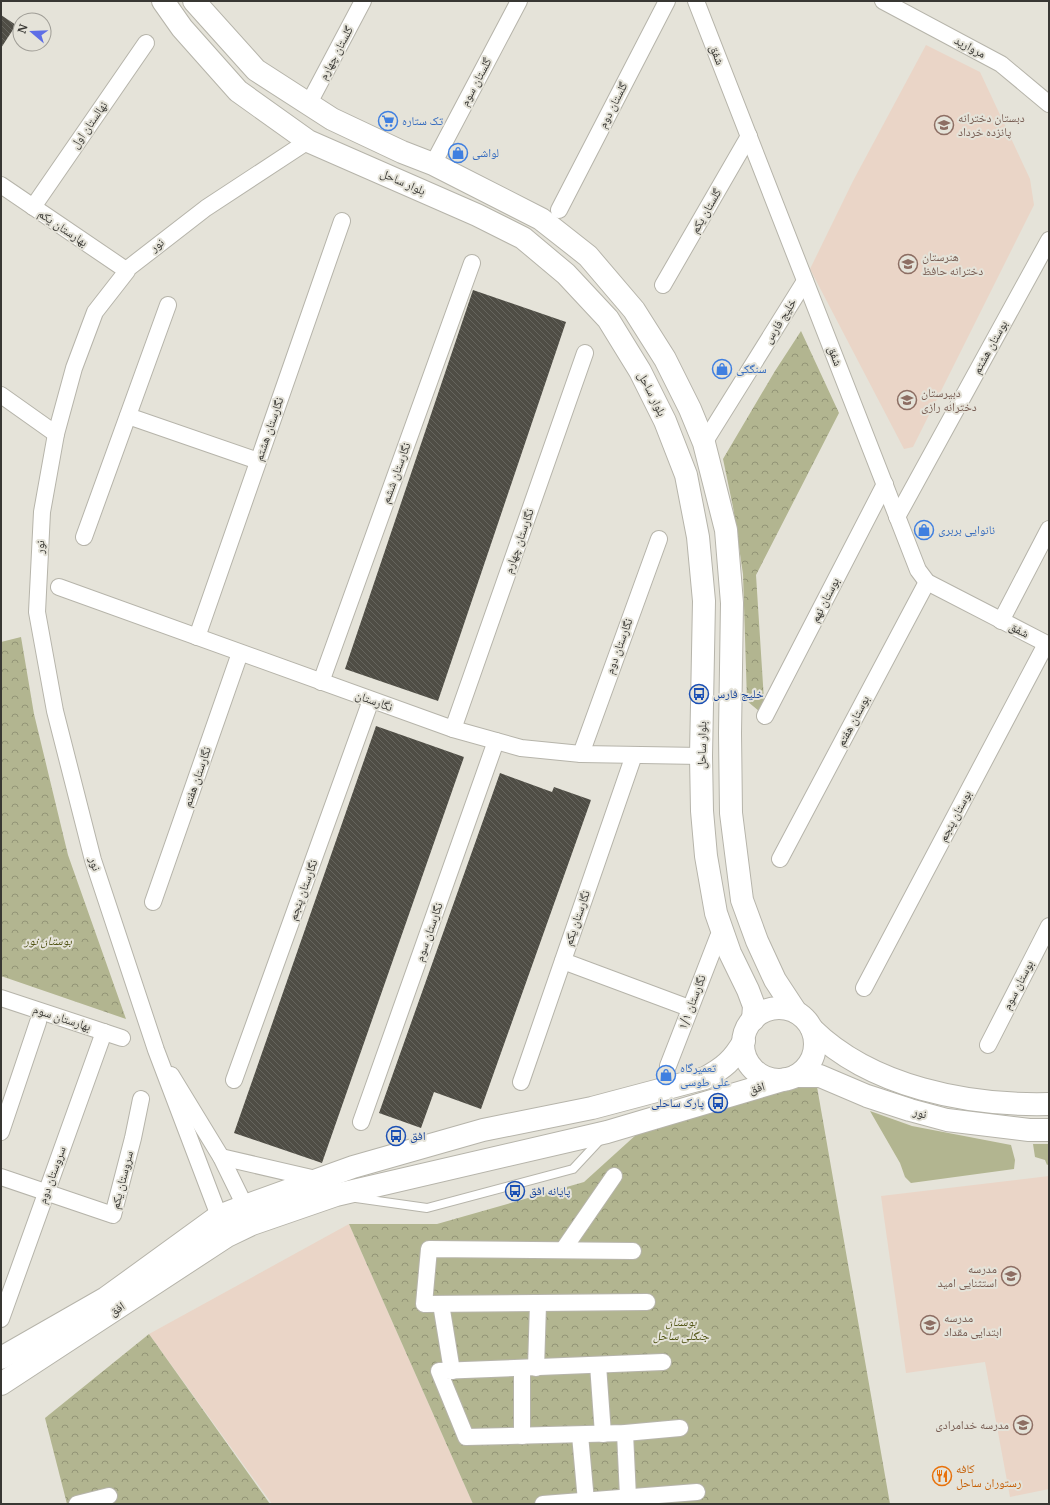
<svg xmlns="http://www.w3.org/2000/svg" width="1050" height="1505" viewBox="0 0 1050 1505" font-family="Merriweather,'Noto Naskh Arabic',serif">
  <defs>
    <pattern id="forest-crowns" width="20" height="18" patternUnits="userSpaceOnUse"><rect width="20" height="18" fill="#b2b590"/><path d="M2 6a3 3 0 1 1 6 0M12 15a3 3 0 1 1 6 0" fill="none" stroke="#929476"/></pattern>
    <pattern id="building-back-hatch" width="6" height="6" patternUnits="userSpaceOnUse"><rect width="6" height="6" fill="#4f4d45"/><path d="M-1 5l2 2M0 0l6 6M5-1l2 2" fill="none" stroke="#66655e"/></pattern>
  </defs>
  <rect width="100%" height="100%" fill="#e5e3d9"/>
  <!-- education -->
  <g fill="#ead5c7">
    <polygon points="926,45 980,72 1030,179 1034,205 913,447 904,449 810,269 853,181"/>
    <polygon points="1049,1176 1049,1489 1010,1497 985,1362 906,1373 881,1196"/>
    <polygon points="349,1224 473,1504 272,1504 149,1334"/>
  </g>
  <!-- forest -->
  <g fill="url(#forest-crowns)">
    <polygon points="801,331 839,413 756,575 765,716 747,701 743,574 733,507 723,459 775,371"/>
    <polygon points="21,637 34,714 68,855 126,1019 1,976 1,642"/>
    <polygon points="816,1081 890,1504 473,1504 349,1224 437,1224 584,1182 648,1124"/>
    <polygon points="149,1334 270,1504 67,1504 45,1418"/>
  </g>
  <!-- garden -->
  <g fill="#b2b590">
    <polygon points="870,1111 912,1126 1011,1145 1015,1160 1014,1169 911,1183 905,1177 900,1163"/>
    <polygon points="1033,1144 1049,1144 1049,1164 1047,1165 1045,1160 1035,1157"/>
  </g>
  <!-- building -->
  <g fill="url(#building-back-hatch)">
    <polygon points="1,15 16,25 1,48"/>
    <polygon points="473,290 566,322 438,701 345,669"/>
    <polygon points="376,726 464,757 322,1163 234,1133"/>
    <polygon points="500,773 552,792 554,787 591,800 481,1109 434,1092 421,1128 379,1113"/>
  </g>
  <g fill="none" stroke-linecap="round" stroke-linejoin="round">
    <!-- lane casing -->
    <g stroke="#b6b4aa" stroke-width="10">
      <polyline id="lane" points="356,1198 427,1208 573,1169 600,1140"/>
    </g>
    <!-- street casing -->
    <g stroke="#b6b4aa" stroke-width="18">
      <g id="street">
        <polyline points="696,1 918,570 927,582 1049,645"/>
        <polyline points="883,1 1001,64 1049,104"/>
        <polyline points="308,105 363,1"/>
        <polyline points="433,164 519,1"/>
        <polyline points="1,185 126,270"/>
        <polyline points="33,207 146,43"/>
        <polyline points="559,210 667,1"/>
        <polyline points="663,285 749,136"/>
        <polyline points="1,395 56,434"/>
        <polyline points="128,416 258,461"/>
        <polyline points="704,443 805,281"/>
        <polyline points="897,517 1049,240"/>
        <polyline points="84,537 168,305"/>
        <polyline points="59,587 453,729 521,748 581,754 701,756"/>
        <polyline points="1001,621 1049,529"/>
        <polyline points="197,637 342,221"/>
        <polyline points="321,682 472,263"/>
        <polyline points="765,716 885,484"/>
        <polyline points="453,729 585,353"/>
        <polyline points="581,754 659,539"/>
        <polyline points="780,859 927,582"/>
        <polyline points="153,902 240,653"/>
        <polyline points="563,961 689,1008"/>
        <polyline points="864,988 1046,644"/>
        <polyline points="1,998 122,1038"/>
        <polyline points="988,1045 1049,926"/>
        <polyline points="668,1066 718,937"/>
        <polyline points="171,1075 221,1157 245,1206"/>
        <polyline points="234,1080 371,700"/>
        <polyline points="521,1082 634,755"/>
        <polyline points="361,1122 496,741"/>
        <polyline points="1,1132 38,1022"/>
        <polyline points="221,1157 316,1179"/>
        <polyline points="1,1177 113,1215 133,1138 141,1099"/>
        <polyline points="219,1216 156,1050 93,860 55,711 37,612 42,512 56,434 74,368 95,312 127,271 126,270 206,208 308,141"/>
        <polyline points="563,1250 614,1176"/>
        <polyline points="633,1251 429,1249 424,1304 647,1302"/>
        <polyline points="441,1304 452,1371"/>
        <polyline points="1,1319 104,1032"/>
        <polyline points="663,1362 439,1371 466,1437 625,1433 680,1428"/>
        <polyline points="598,1365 603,1434"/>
        <polyline points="536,1368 538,1304"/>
        <polyline points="522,1369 522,1436"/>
        <polyline points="625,1433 628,1497"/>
        <polyline points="580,1435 586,1501"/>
        <polyline points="77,1504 109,1496"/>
        <polyline points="543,1504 697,1492"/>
      </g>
    </g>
    <!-- secondary casing -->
    <g stroke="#b6b4aa" stroke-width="24">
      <g id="secondary">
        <polyline points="163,1 182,28 238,91 308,141 477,215 523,238 566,274 608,319 640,371 665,421 686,475 698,537 704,601 701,756 702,811 706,856 716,913 730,953 748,990 754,1006 753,1020"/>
        <polyline points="194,1 256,70 332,119 402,152 433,164 541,219 588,256 634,310 665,359 690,409 704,443 726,530 732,603 730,733 731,813 742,900 757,941 775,980 796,1012"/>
        <circle cx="779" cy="1044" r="36"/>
        <path d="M812,1029C871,1087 968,1106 1049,1104"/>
        <polyline points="796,1076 820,1076 867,1096 910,1110 947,1120 1029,1130 1049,1130"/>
        <path d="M1,1358L106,1298L219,1216L245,1206L353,1167L483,1130L592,1108L705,1078C724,1068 733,1060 744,1041"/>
        <polyline points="1,1384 227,1236 252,1224 336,1195 607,1132 786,1079"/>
      </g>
    </g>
    <!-- lane -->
    <use href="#lane" stroke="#fff" stroke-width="8"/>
    <!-- street -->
    <use href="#street" stroke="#fff" stroke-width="16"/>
    <!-- secondary -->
    <use href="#secondary" stroke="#fff" stroke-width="22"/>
  </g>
  <!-- icons -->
  <defs>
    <g id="supermarket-ring" transform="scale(1)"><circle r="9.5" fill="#e5e3d9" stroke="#3f7fe0" stroke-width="1.5"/><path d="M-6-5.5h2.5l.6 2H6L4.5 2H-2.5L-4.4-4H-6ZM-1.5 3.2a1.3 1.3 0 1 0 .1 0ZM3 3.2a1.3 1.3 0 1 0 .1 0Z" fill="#3f7fe0"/></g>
    <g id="school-ring" transform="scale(1)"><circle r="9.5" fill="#e5e3d9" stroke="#8d6e63" stroke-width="1.5"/><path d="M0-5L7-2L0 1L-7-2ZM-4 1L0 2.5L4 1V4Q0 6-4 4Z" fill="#8d6e63"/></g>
    <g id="shop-ring" transform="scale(1)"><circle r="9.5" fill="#e5e3d9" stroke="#3f7fe0" stroke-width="1.5"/><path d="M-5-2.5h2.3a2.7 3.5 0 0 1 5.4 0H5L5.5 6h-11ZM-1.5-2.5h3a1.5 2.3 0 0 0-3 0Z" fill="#3f7fe0"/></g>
    <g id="bus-ring" transform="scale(1)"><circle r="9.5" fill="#e5e3d9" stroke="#1a4fb4" stroke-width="1.5"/><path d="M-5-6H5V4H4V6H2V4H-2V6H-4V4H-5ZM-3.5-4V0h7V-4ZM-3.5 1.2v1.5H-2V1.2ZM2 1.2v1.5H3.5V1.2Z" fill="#1a4fb4"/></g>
    <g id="restaurant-ring" transform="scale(1)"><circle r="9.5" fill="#e5e3d9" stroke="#e8710a" stroke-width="1.5"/><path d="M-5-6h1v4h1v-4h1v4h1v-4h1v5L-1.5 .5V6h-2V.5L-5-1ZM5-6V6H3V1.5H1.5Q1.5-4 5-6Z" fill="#e8710a"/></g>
  </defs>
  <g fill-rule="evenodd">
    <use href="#supermarket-ring" x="388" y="121"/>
    <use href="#school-ring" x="944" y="125"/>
    <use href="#shop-ring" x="458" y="153"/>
    <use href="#school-ring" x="908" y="264"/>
    <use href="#shop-ring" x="722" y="369"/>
    <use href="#school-ring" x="907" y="400"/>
    <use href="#shop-ring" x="924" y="530"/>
    <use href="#bus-ring" x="699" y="694"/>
    <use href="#shop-ring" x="666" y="1075"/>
    <use href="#bus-ring" x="718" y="1103"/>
    <use href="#bus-ring" x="396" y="1136"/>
    <use href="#bus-ring" x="515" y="1191"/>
    <use href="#school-ring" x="1011" y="1276"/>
    <use href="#school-ring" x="930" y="1325"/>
    <use href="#school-ring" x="1023" y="1425"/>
    <use href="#restaurant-ring" x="942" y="1476"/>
  </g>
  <g text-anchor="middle" stroke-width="4" stroke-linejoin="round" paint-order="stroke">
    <!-- street labels -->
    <g font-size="12" fill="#383733" stroke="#e5e3d9">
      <text transform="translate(970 47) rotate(28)" y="4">مروارید</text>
      <text transform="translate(336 53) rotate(-62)" y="4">گلستان چهارم</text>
      <text transform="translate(717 55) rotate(68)" y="4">شفق</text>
      <text transform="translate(476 82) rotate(-62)" y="4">گلستان سوم</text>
      <text transform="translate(613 105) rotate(-63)" y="4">گلستان دوم</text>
      <text transform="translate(89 125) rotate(-55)" y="4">نهالستان اول</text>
      <text transform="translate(403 182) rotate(24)" y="4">بلوار ساحل</text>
      <text transform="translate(706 211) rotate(-60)" y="4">گلستان یکم</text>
      <text transform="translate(63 228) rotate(34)" y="4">بهارستان یکم</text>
      <text transform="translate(157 245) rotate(-38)" y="4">نور</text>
      <text transform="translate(780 321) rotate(-58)" y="4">خلیج فارس</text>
      <text transform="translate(990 347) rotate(-61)" y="4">بوستان هشتم</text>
      <text transform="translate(835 356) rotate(69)" y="4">شفق</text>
      <text transform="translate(652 394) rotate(63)" y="4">بلوار ساحل</text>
      <text transform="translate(269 429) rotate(-71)" y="4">نگارستان هشتم</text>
      <text transform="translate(396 473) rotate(-70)" y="4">نگارستان ششم</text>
      <text transform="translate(519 541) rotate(-71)" y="4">نگارستان چهارم</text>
      <text transform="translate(40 547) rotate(-87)" y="4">نور</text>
      <text transform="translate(825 600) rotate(-63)" y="4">بوستان نهم</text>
      <text transform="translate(1019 630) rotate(27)" y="4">شفق</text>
      <text transform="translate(619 646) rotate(-70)" y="4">نگارستان دوم</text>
      <text transform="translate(374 701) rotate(20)" y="4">نگارستان</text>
      <text transform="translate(853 721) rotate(-62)" y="4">بوستان هفتم</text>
      <text transform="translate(702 745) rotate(-89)" y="4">بلوار ساحل</text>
      <text transform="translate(197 777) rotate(-71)" y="4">نگارستان هفتم</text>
      <text transform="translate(955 816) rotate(-62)" y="4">بوستان پنجم</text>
      <text transform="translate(95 864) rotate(73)" y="4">نور</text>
      <text transform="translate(303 890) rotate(-70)" y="4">نگارستان پنجم</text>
      <text transform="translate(577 918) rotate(-71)" y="4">نگارستان یکم</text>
      <text transform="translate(429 932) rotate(-71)" y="4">نگارستان سوم</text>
      <text transform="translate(1018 985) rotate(-63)" y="4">بوستان سوم</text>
      <text transform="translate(692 1002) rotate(-69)" y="4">نگارستان ۱/۱</text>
      <text transform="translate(62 1018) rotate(18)" y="4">بهارستان سوم</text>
      <text transform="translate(757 1088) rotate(-16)" y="4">افق</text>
      <text transform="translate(920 1113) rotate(15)" y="4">نور</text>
      <text transform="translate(52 1175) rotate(-70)" y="4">سروستان دوم</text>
      <text transform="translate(122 1180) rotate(-76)" y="4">سروستان یکم</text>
      <text transform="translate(117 1309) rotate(-33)" y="4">افق</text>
    </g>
    <!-- education labels -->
    <g font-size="12" fill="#785e54" stroke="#e5e3d9" text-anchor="start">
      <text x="958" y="122">دبستان دخترانه<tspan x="958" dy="14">پانزده خرداد</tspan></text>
      <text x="922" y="261">هنرستان<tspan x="922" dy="14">دخترانه حافظ</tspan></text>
      <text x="921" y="397">دبیرستان<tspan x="921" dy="14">دخترانه رازی</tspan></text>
      <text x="997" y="1273" text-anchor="end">مدرسه<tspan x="997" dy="14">استثنایی امید</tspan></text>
      <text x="944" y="1322">مدرسه<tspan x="944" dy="14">ابتدایی مقداد</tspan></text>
      <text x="1009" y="1429" text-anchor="end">مدرسه خدامرادی</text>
    </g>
    <!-- shop labels -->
    <g font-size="12" fill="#366cbe" stroke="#e5e3d9" text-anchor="start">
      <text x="402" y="125">تک ستاره</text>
      <text x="472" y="157">لواشی</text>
      <text x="736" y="373">سنگکی</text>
      <text x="938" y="534">نانوایی بربری</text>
      <text x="680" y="1072">تعمیرگاه<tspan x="680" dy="14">علی طوسی</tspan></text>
    </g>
    <!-- transit labels -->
    <g font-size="12" fill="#164399" stroke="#e5e3d9" text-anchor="start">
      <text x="713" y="698">خلیج فارس</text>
      <text x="704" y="1107" text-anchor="end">پارک ساحلی</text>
      <text x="410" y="1140">افق</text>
      <text x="529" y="1195">پایانه افق</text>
    </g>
    <!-- park labels -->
    <g font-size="12" font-style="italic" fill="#505313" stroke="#e5e3d9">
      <text x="48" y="945">بوستان نور</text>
      <text x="681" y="1326">بوستان<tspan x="681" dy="14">جنگلی ساحل</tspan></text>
    </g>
    <!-- food labels -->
    <g font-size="12" fill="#c56008" stroke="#e5e3d9" text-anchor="start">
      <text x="956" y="1473">کافه<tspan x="956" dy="14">رستوران ساحل</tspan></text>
    </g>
  </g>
  <!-- border -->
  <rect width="1050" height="1505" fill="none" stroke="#383733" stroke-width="4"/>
  <!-- north arrow -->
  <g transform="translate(32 32) rotate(289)"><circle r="19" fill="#e5e3d9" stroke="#a09e97"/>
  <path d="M0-3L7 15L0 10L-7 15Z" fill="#5e6ee6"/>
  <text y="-6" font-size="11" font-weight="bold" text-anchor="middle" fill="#383733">N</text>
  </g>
</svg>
